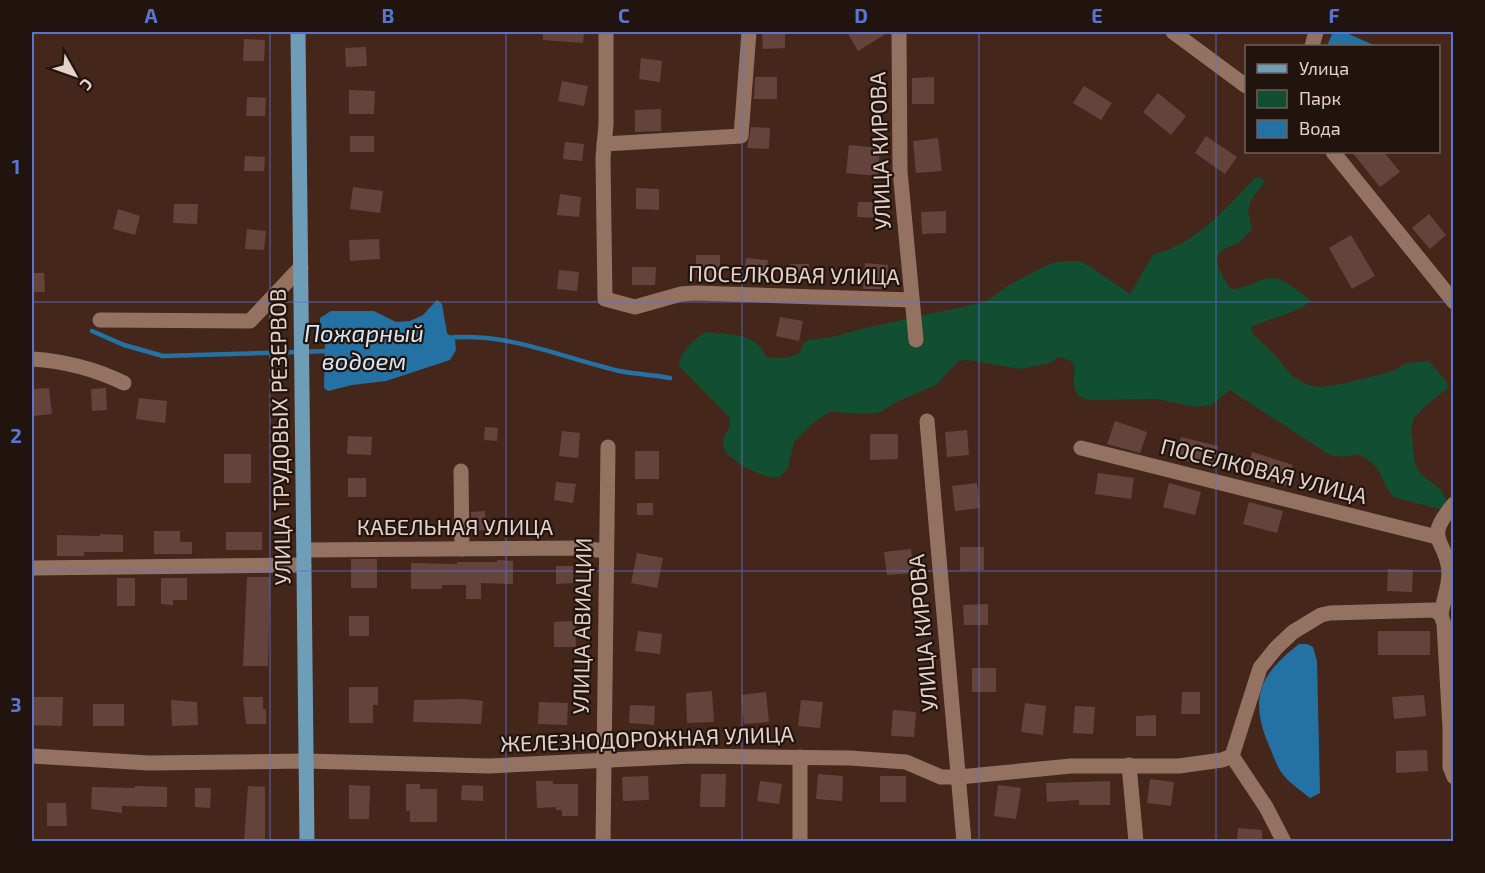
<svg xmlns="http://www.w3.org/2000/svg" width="1485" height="873" viewBox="0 0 1485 873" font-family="'Exo 2',sans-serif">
  <rect width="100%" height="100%" fill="#44271a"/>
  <!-- green -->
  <path fill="#124e31" d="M1260,177L1265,181L1251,200L1248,211L1252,229C1247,234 1241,243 1234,245C1222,249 1213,253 1219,268C1222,275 1225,282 1231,289C1247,290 1263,274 1279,279C1290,283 1298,292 1308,298L1310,301C1300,313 1266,319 1251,327V332L1276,356L1292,376L1308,385L1321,387L1341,384L1390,372L1407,363L1429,361L1446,381L1449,387L1422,409L1414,418L1411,429L1415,464L1420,473L1441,490L1447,501L1445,506L1439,509L1393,497C1378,477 1385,468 1358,454C1345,458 1337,458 1325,452L1230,390L1211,405L1195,407L1157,399L1089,400C1067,395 1076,378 1074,364L1069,360L1058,357L1050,363L1021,369L967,360L958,361L936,385L896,402L881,412L867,414L830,412L814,422L794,442L788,468L781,476L774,478L762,475L744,467L727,454L723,446L724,436L730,427V418L679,366C680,352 694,339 706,332C729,335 757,332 766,357C779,359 789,359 800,352L803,344L808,340L832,337L865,328L985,302L1009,285L1049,264L1065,261H1080L1091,267L1130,294L1153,255C1198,242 1224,210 1255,178Z"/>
  <!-- water -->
  <g fill="#2472a3">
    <polygon points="1333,32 1344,32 1376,46 1327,46"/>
    <polygon points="437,300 442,304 447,333 455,340 456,350 450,360 386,381 352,385 328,391 324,388 325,335 320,325 320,318 331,311 374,311 396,322 410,321 423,315"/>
    <path d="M1299,644H1307L1313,647L1317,661L1320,793L1310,798C1302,791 1292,785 1285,777C1278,770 1274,757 1270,748C1249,699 1258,676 1299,644Z"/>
  </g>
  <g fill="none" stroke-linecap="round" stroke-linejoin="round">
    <!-- stream -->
    <g stroke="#2472a3" stroke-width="4.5">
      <polyline points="92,331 124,345 163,356 330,351"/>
      <path d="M446,338C508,332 560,357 619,371C635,374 653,375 670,378"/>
    </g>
  </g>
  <!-- building -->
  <g fill="#65433d">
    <polygon points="543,32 584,32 583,43 543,40"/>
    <polygon points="762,32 785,32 785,48 763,49"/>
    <polygon points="847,32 889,32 858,51"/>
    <polygon points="244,39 265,40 264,61 243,61"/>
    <polygon points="366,47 367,66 346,67 345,48"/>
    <polygon points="641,58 662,61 660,82 639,79"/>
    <polygon points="755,77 777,77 777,99 754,99"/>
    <polygon points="934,77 934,104 912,104 912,78"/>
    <polygon points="562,81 588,86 584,106 558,101"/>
    <polygon points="1084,86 1112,103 1101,120 1073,103"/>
    <polygon points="349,90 375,91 374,114 349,114"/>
    <polygon points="1158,93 1186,116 1171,135 1143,112"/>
    <polygon points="247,97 266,98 265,116 246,116"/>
    <polygon points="661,109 661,131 635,132 635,110"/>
    <polygon points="751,127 770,128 769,149 747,148"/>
    <rect x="350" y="136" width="24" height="16"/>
    <polygon points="1206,136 1237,157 1225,174 1195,153"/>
    <polygon points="938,138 942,171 916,173 913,141"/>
    <polygon points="565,142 584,144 582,161 563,159"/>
    <polygon points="849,145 880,148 878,176 846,173"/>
    <polygon points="1352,152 1384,152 1400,172 1380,187"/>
    <polygon points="245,156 265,157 264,171 244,171"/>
    <polygon points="353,187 383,191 380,213 350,209"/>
    <polygon points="636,188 659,189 659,210 636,209"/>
    <polygon points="560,194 581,197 579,217 557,215"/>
    <polygon points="858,202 875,202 875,218 857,217"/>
    <polygon points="174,204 198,204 197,224 173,223"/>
    <polygon points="118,209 140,216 135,235 113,229"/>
    <polygon points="946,211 946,233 922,234 921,212"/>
    <polygon points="1429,214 1446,235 1430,249 1412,228"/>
    <polygon points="247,229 266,231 264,250 245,249"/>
    <polygon points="1351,235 1375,276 1352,289 1329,248"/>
    <polygon points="379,239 380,259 350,261 349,240"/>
    <rect x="696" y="255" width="24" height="24"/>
    <polygon points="746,258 768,260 766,276 744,274"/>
    <polygon points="865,263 888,265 886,289 863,289"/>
    <polygon points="790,264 809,264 809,279 790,278"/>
    <polygon points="632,267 656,267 655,285 632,285"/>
    <polygon points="559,270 579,272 577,291 557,289"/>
    <polygon points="32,273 44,273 45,292 32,292"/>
    <polygon points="780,317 803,321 799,341 776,336"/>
    <polygon points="49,388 52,414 32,416 32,389"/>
    <polygon points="106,388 107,410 92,411 91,389"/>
    <polygon points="139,398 167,401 165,423 136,419"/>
    <polygon points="1115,421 1147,432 1140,453 1107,444"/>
    <polygon points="485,427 498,428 497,441 484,440"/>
    <polygon points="967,430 969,455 947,457 945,432"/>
    <polygon points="562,431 580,433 578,458 559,456"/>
    <polygon points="870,434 898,434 898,459 870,460"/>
    <polygon points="348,436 372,437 371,455 347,454"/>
    <polygon points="1181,437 1218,446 1212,467 1176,458"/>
    <rect x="635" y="451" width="24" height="28"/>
    <polygon points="1252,452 1293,465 1287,486 1246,473"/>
    <rect x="224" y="454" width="27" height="29"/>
    <polygon points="1098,473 1134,478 1131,499 1095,494"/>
    <rect x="348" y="478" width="18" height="19"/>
    <polygon points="556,482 576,484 573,503 554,500"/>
    <polygon points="977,483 980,508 955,511 952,486"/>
    <polygon points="1169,483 1201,492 1195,515 1163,507"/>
    <polygon points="1249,502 1283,511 1277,533 1243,524"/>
    <rect x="637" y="503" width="16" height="12"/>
    <polygon points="485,511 486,530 472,531 471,512"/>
    <polygon points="154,531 180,531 180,542 192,542 192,554 154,554"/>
    <rect x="226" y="532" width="36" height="18"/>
    <polygon points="100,534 123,535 123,552 84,552 84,556 57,556 57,535 100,536"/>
    <polygon points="960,547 984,547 984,570 960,571"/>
    <polygon points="911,549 914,573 887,575 884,552"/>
    <polygon points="637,553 663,558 657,588 631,583"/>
    <rect x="351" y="559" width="26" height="29"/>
    <polygon points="497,560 513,561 513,584 481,583 481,599 466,599 466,585 442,585 442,589 411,589 411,563 457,564 457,562 497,562"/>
    <polygon points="556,566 573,566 573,583 556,584"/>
    <polygon points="1388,569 1413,570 1412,592 1387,591"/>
    <polygon points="247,577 270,577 268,666 243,666"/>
    <rect x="117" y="578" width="18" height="28"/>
    <polygon points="161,578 187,578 187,600 173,600 173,605 161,604"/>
    <polygon points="988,604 988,625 964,625 963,605"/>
    <rect x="349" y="616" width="20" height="20"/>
    <polygon points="575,621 576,647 554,647 554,622"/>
    <polygon points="638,631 662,634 660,654 635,651"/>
    <rect x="1378" y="631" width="52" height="24"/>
    <rect x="972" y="668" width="24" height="24"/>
    <polygon points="349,687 378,687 378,705 373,705 373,723 349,723"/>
    <polygon points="712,691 714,722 687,723 686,693"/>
    <polygon points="766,692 769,722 744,724 741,695"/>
    <polygon points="1182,692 1200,692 1200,714 1181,714"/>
    <polygon points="1424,695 1426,716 1394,719 1392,697"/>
    <polygon points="32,697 63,697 62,726 32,725"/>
    <polygon points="243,697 263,697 263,709 266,709 266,724 246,724"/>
    <polygon points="465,699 483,701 481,724 413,722 414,700"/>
    <polygon points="171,700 197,702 198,725 172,726"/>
    <polygon points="801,700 823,702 820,728 798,726"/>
    <polygon points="539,702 568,703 567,725 538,724"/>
    <polygon points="1025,703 1046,706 1043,735 1021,732"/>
    <rect x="93" y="704" width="31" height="22"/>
    <polygon points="630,705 655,706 654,725 629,723"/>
    <polygon points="1075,706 1095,707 1093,734 1073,733"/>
    <polygon points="893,710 916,712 914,737 891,736"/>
    <polygon points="1156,715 1156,736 1136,736 1136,716"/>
    <polygon points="1427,750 1428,771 1396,773 1396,751"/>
    <polygon points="701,774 726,774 725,807 700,807"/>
    <polygon points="818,774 843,776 842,801 816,799"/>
    <polygon points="648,776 649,800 623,801 622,777"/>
    <rect x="880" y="776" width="26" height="26"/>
    <polygon points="1150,779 1174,782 1171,806 1147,803"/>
    <polygon points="536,781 553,781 553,784 578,784 578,816 562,816 562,810 556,810 556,807 537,808"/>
    <polygon points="760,781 782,784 779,804 757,801"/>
    <polygon points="1110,781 1110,805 1079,805 1079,800 1047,802 1046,783"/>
    <polygon points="406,784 420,784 420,789 437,789 437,822 410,822 410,811 406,811"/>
    <polygon points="349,785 370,786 369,819 349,819"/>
    <polygon points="462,785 483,786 483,801 461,800"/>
    <polygon points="998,785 1021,788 1016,819 994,816"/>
    <polygon points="135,786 167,787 167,807 122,806 122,813 91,809 92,787 135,788"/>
    <polygon points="248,786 265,787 265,842 244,842"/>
    <polygon points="195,788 211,788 210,808 195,807"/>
    <polygon points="47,803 66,803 67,826 47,826"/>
    <polygon points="1238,828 1262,830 1262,842 1237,842"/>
  </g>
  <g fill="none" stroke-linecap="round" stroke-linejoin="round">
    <!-- minor -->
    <g stroke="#947262" stroke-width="15">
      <polyline points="606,32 606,124 603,158 605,299 635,307 681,294 695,293 912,300"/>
      <polyline points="899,32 900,171 916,340"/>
      <polyline points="1173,32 1246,86"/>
      <polyline points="1312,46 1316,32"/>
      <polyline points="604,144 741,136 749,32"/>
      <polyline points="1333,152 1454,302"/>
      <polyline points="100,320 250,321 301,267"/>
      <path d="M32,359C64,361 95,369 124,383"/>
      <polyline points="927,421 964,842"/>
      <polyline points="1081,448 1437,537"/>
      <polyline points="461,471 462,549"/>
      <polyline points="304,550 580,548 606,551"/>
      <polyline points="32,568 304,565"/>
      <path d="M1441,615C1443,601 1449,587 1449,573C1448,539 1421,542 1454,504"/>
      <polyline points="32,756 149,763 306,761 489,766 692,756 850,758 906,762 941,777 959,777 1071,766 1179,766 1222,760 1232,756"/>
      <polyline points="1232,756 1260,668 1276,648 1293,632 1321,615 1330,613 1434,610 1441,615 1444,624 1450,728 1450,767 1454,777"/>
      <polyline points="1232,756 1266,807 1284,842"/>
      <polyline points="800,757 800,842"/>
      <polyline points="1129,765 1136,842"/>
      <polyline points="603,842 608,447"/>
    </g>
    <!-- major -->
    <polyline stroke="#6e9db7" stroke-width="15" points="298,32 307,842"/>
  </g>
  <!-- grid -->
  <path fill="none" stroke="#5975d4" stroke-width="1.5" stroke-opacity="0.55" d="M270,32V842M506,32V842M742,32V842M979,32V842M1216,32V842M32,302H1454M32,571H1454"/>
  <g text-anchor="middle" stroke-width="4.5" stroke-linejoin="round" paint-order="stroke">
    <!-- street labels -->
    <g font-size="22" fill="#e4d1c9" stroke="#21140e">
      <text transform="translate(880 151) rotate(-92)" y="8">УЛИЦА КИРОВА</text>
      <text transform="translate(794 275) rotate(1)" y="8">ПОСЕЛКОВАЯ УЛИЦА</text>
      <text transform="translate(280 437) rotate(-91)" y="8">УЛИЦА ТРУДОВЫХ РЕЗЕРВОВ</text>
      <text transform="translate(1264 471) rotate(14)" y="8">ПОСЕЛКОВАЯ УЛИЦА</text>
      <text x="455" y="535">КАБЕЛЬНАЯ УЛИЦА</text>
      <text transform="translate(582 626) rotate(-89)" y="8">УЛИЦА АВИАЦИИ</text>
      <text transform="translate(923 633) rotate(-95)" y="8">УЛИЦА КИРОВА</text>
      <text transform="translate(647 739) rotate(-2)" y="8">ЖЕЛЕЗНОДОРОЖНАЯ УЛИЦА</text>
    </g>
    <!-- water labels -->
    <g font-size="24" font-style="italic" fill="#d5e7f5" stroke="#21140e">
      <text x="364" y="342">Пожарный<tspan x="364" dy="28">водоем</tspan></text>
    </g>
  </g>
  <!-- border -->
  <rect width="1485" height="873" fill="none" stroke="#21140e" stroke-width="66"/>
  <!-- legend -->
  <rect x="1245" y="45" width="195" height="108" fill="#21140e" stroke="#6f6059" stroke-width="1.5"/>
  <rect x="1257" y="64" width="30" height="9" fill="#6e9db7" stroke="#6f6059" stroke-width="1.5"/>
  <text x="1299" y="75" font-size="18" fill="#e4d1c9">Улица</text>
  <rect x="1257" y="90" width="30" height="18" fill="#124e31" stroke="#6f6059" stroke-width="1.5"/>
  <text x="1299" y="105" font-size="18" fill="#e4d1c9">Парк</text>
  <rect x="1257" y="120" width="30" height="18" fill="#2472a3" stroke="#6f6059" stroke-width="1.5"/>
  <text x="1299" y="135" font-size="18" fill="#e4d1c9">Вода</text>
  <!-- north arrow -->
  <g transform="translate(75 75) rotate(130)" stroke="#21140e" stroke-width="4.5" paint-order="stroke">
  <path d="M0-4.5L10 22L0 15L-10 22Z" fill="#e4d1c9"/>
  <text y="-9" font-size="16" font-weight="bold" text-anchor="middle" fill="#e4d1c9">С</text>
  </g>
  <rect x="33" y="33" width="1419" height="807" fill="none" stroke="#5975d4" stroke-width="2"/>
  <g font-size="20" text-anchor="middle" font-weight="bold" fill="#5975d4">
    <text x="151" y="23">A</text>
    <text x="388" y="23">B</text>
    <text x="624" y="23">C</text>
    <text x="861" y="23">D</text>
    <text x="1097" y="23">E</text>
    <text x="1334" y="23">F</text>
    <text x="16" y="174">1</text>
    <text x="16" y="443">2</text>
    <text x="16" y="712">3</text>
  </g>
</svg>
